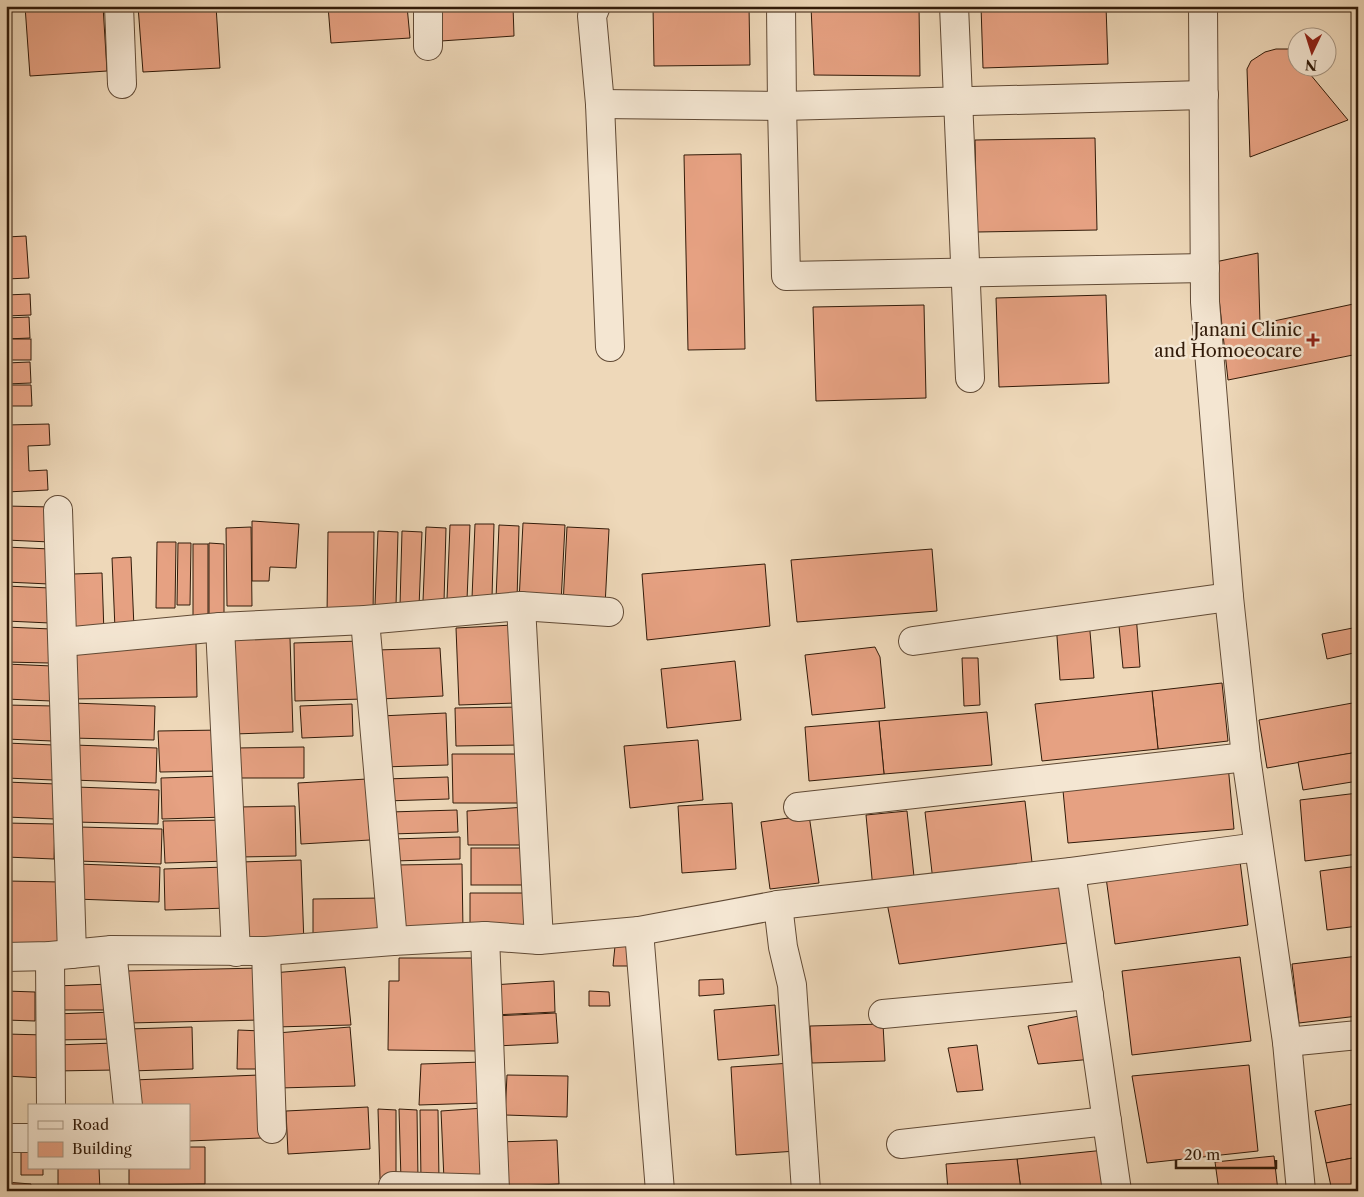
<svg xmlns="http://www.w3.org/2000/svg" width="1364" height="1197" viewBox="0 0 1364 1197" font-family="'Libre Caslon Text',serif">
  <rect width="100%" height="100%" fill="#eed8b9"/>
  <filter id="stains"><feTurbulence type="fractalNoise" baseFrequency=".004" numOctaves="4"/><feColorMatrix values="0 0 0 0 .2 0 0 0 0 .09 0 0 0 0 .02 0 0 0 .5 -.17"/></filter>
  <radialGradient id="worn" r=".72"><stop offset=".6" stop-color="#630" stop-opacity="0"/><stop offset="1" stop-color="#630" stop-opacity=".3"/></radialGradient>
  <!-- building -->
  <g fill="#e6a182" stroke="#321b09">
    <polygon points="25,6 103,6 107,71 30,76"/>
    <polygon points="138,6 216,6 220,68 143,72"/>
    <polygon points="328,6 407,6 410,38 331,43"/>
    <polygon points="439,6 513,6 514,36 441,41"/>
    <polygon points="653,6 749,6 750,65 654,66"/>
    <polygon points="811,6 919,6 920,76 814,75"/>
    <polygon points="981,6 1106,6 1108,64 983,68"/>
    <polygon points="1276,49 1291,49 1296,56 1296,68 1305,68 1348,120 1250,157 1247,69 1251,61 1265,52"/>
    <polygon points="1095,138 1097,230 977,232 975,140"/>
    <polygon points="741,154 745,349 688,350 684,155"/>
    <polygon points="26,236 29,278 6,279 6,237"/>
    <polygon points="1258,253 1260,324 1358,303 1358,354 1228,380 1215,262"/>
    <polygon points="30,294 31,315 6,316 6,295"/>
    <polygon points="1106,295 1109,383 999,387 996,298"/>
    <polygon points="924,305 926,398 816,401 813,307"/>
    <polygon points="29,317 30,338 6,339 6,318"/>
    <rect x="6" y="339" width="25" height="21"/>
    <polygon points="30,362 31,383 6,384 6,363"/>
    <polygon points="6,385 31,385 32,406 6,406"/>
    <polygon points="49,424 50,445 28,446 29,471 47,470 48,490 6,492 6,425"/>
    <polygon points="6,506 51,507 50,542 6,540"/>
    <polygon points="252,521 299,524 296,568 270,567 269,581 252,581"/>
    <polygon points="523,523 565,525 561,603 519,601"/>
    <polygon points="475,524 494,524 492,598 472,598"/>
    <polygon points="450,525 470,525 467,600 447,599"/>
    <polygon points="499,525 519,526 517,600 496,599"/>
    <polygon points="251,527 252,606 227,606 226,528"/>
    <polygon points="426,527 446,528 444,602 423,601"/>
    <polygon points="567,527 609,529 605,606 563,605"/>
    <polygon points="378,531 398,532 396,606 375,605"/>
    <polygon points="402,531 422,532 419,607 400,606"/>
    <polygon points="328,532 374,532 373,616 327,616"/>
    <polygon points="157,542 176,542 175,608 156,608"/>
    <polygon points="178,543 191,543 190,605 177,605"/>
    <polygon points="209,543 224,544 224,617 209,617"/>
    <rect x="193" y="544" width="15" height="73"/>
    <polygon points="6,547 50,549 49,584 6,582"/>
    <polygon points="932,549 937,611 797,622 791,560"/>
    <polygon points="131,557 134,628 115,629 112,558"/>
    <polygon points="765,564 770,626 647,640 642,574"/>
    <polygon points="102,573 104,634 74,635 73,574"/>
    <polygon points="6,586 50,588 50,623 6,621"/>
    <polygon points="1136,614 1140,667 1123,668 1118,615"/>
    <polygon points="1089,620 1094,678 1060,680 1056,622"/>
    <polygon points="513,625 516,703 459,705 456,628"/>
    <polygon points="6,627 51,629 49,663 6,662"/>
    <polygon points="1358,627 1358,652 1327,659 1322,634"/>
    <polygon points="290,638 293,732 234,734 231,639"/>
    <polygon points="361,641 363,699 295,701 294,643"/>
    <polygon points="196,643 197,697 72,699 71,645"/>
    <polygon points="875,647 880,657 885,708 812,715 805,655"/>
    <polygon points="440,648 443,696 380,699 377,650"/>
    <polygon points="962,658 978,658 980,705 964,706"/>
    <polygon points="735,661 741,720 667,728 661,669"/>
    <polygon points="6,664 52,666 51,701 6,699"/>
    <polygon points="1222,683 1228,741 1158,749 1152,691"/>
    <polygon points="1152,691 1158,749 1042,761 1035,704"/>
    <polygon points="1358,702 1358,752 1267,768 1259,720"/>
    <polygon points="72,703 155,706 154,740 71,738"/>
    <polygon points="352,704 353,736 302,738 300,706"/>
    <polygon points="6,705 54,706 52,741 6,739"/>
    <polygon points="521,707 521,745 456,746 455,708"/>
    <polygon points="987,712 992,765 884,774 879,721"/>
    <polygon points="446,713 448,765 382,767 380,716"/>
    <polygon points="879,721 884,774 809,781 805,727"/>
    <polygon points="221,730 222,771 160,772 158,731"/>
    <polygon points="698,740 703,800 630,808 624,746"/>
    <polygon points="6,743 54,745 53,780 6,778"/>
    <polygon points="74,745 157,748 156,783 72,780"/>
    <polygon points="304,747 304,778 237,778 236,748"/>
    <polygon points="1358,752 1358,781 1303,790 1298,762"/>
    <polygon points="452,754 523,754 524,803 453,803"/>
    <polygon points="1228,765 1234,829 1068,843 1062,780"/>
    <polygon points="223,776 225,817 162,819 161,778"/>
    <polygon points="448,777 449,799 385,801 385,779"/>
    <polygon points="367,779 370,840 301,844 298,783"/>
    <polygon points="6,782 56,784 55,819 6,817"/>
    <polygon points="76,787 159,790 158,824 75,822"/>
    <polygon points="1358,793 1358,854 1305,861 1300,800"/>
    <polygon points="1025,801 1033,871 933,881 925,812"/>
    <polygon points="732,803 736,869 682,873 678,806"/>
    <polygon points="295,806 296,856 239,857 238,807"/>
    <polygon points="526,807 526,845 468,845 467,811"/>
    <polygon points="457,810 458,832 391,834 390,812"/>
    <polygon points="907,811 915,886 873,889 866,815"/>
    <polygon points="809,815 819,883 770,889 761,822"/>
    <polygon points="226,820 227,861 165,863 163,821"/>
    <polygon points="6,823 55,824 54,859 6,857"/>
    <polygon points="79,827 162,829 161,864 78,861"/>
    <polygon points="460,837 460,859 394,861 393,839"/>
    <rect x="471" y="848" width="58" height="37"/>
    <polygon points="1239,853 1248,925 1115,944 1105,870"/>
    <polygon points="301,860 304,944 243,946 241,862"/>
    <polygon points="77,864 160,867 159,902 75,899"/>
    <polygon points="462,864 463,931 397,933 396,865"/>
    <polygon points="1358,866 1358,926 1327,930 1320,871"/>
    <polygon points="226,867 228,908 165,910 164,869"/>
    <polygon points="7,881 61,882 63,946 6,948"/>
    <polygon points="1068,881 1075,942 899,964 887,903"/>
    <polygon points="470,893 528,893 528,931 470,930"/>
    <polygon points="380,898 381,936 313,937 313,899"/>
    <polygon points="615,946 636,946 636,966 613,966"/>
    <polygon points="1358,956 1358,1016 1299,1023 1292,964"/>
    <polygon points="1240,957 1251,1041 1132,1055 1122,971"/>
    <polygon points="399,958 477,958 477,1051 388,1050 389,981 399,981"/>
    <polygon points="345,967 351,1025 275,1027 272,973"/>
    <polygon points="260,968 261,1020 128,1023 127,971"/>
    <polygon points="723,979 724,994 699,996 699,980"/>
    <polygon points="554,981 555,1012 494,1015 492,985"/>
    <polygon points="111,984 111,1010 55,1010 55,986"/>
    <polygon points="6,991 35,992 35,1021 6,1020"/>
    <polygon points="589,991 609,992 610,1006 589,1006"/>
    <polygon points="775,1005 779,1055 718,1060 714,1010"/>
    <polygon points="114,1012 115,1039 55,1040 54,1014"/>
    <polygon points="556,1013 558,1043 496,1046 494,1016"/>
    <polygon points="1084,1015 1093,1059 1038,1064 1028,1026"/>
    <polygon points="883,1024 885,1061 812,1063 810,1026"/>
    <polygon points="192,1027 193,1069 130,1071 129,1029"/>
    <polygon points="350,1027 355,1086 279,1088 277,1033"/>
    <polygon points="238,1030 262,1031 261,1069 237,1069"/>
    <polygon points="6,1034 45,1035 43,1078 6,1076"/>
    <polygon points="115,1043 115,1070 55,1071 55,1045"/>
    <polygon points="977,1045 983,1090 957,1092 948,1048"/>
    <polygon points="483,1062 482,1103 419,1105 421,1064"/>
    <polygon points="791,1063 797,1151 736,1155 731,1067"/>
    <polygon points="1249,1065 1258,1151 1147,1163 1132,1076"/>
    <polygon points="259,1075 261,1138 189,1141 189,1106 134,1106 133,1080"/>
    <polygon points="507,1075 568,1076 567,1117 505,1115"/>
    <polygon points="6,1094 11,1094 10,1125 6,1125"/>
    <polygon points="1358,1103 1358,1157 1326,1163 1315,1111"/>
    <polygon points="368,1107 370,1149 288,1154 286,1111"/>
    <polygon points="484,1108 485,1182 444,1180 441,1111"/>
    <polygon points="378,1109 396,1110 396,1180 380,1179"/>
    <polygon points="399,1109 417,1110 418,1180 401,1180"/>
    <polygon points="420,1110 438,1110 439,1181 421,1180"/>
    <polygon points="557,1140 559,1184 500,1187 498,1142"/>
    <polygon points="21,1142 29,1142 29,1168 43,1168 43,1175 21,1175"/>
    <polygon points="189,1147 205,1147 205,1184 129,1185 129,1168 189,1168"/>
    <polygon points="1105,1150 1109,1191 1021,1191 1017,1159"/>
    <polygon points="1274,1156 1278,1191 1219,1191 1215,1162"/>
    <polygon points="1358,1157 1358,1191 1332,1191 1326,1163"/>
    <polygon points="1017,1159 1021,1191 948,1191 946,1164"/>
    <polygon points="58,1168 99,1168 100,1190 58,1190"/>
    <polygon points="6,1182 31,1184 30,1191 6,1191"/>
    <polygon points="588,1188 588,1191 506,1191 506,1190"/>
    <polygon points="860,1188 860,1191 808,1191 808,1190"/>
  </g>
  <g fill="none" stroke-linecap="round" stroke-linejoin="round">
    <!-- minor casing -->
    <g stroke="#614a35" stroke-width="30">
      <g id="minor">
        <polyline points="119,6 122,84"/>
        <polyline points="428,6 428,46"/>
        <polyline points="596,6 592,16 600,104 610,347"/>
        <polyline points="781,6 782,106 786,276 1205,268"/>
        <polyline points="954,6 970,378"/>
        <polyline points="1203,6 1205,302 1229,597 1246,757 1287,1042 1301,1191"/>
        <polyline points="600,104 782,106 1204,95"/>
        <polyline points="58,510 72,954"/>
        <polyline points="521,606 539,940"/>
        <polyline points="365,620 393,941"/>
        <polyline points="220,627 236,952"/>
        <polyline points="913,641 1229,597"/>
        <polyline points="63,642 220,627 365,620 521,606 609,612"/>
        <polyline points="798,807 1246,757"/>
        <polyline points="1071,872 1117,1191"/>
        <polyline points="778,905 783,947 792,985 806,1191"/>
        <polyline points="639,931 660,1191"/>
        <polyline points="485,936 495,1191"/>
        <polyline points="112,950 128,1106"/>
        <polyline points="266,951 272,1129"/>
        <polyline points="50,956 51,1106"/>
        <polyline points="6,957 50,956 112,950 266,951 393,941 485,936 539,940 639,931 778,905 1071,872 1258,847"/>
        <polyline points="883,1014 1089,995"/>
        <polyline points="1287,1042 1358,1035"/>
        <polyline points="6,1138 29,1138"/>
        <polyline points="901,1144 1107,1121"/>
        <polyline points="393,1186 495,1189"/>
      </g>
    </g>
    <!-- minor -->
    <use href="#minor" stroke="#f4e6d2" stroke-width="28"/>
  </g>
  <!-- markers -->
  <path fill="#8f2418" stroke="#f4e6d2" stroke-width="2" d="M1310.5 332.5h5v5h5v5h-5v5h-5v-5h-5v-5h5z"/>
  <g text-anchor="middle" stroke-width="5" stroke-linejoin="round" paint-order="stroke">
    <!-- poi labels -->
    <g font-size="18" fill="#321b09" stroke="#f4e6d2" text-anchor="end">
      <text x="1302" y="336">Janani Clinic<tspan x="1302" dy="21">and Homoeocare</tspan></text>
    </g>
  </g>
  <!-- margin -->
  <rect width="1364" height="1197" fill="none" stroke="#eed8b9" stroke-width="25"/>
  <rect x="8" y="8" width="1349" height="1182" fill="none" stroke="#321b09" stroke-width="2.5"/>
  <rect x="12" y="12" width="1339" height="1172" fill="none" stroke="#321b09"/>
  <!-- legend -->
  <rect x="28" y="1104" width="162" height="65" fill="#f4e6d2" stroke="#a69582"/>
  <rect x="38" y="1121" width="25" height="8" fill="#f4e6d2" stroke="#a69582"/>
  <text x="72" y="1130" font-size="15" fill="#321b09">Road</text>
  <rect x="38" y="1142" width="25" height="15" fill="#e6a182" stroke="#a69582"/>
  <text x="72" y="1154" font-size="15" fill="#321b09">Building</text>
  <!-- north arrow -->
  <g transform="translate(1312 52) rotate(184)"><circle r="24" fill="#f4e6d2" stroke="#a69582"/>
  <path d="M0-4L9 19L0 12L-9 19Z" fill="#8f2418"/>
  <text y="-8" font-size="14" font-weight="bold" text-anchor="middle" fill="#321b09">N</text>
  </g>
  <!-- scale -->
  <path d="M1176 1160v8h100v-8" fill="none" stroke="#321b09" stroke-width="2.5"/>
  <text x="1184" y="1160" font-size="15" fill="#321b09" stroke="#f4e6d2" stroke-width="4" paint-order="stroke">20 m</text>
  <rect width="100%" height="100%" filter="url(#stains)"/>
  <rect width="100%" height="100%" fill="url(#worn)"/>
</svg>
